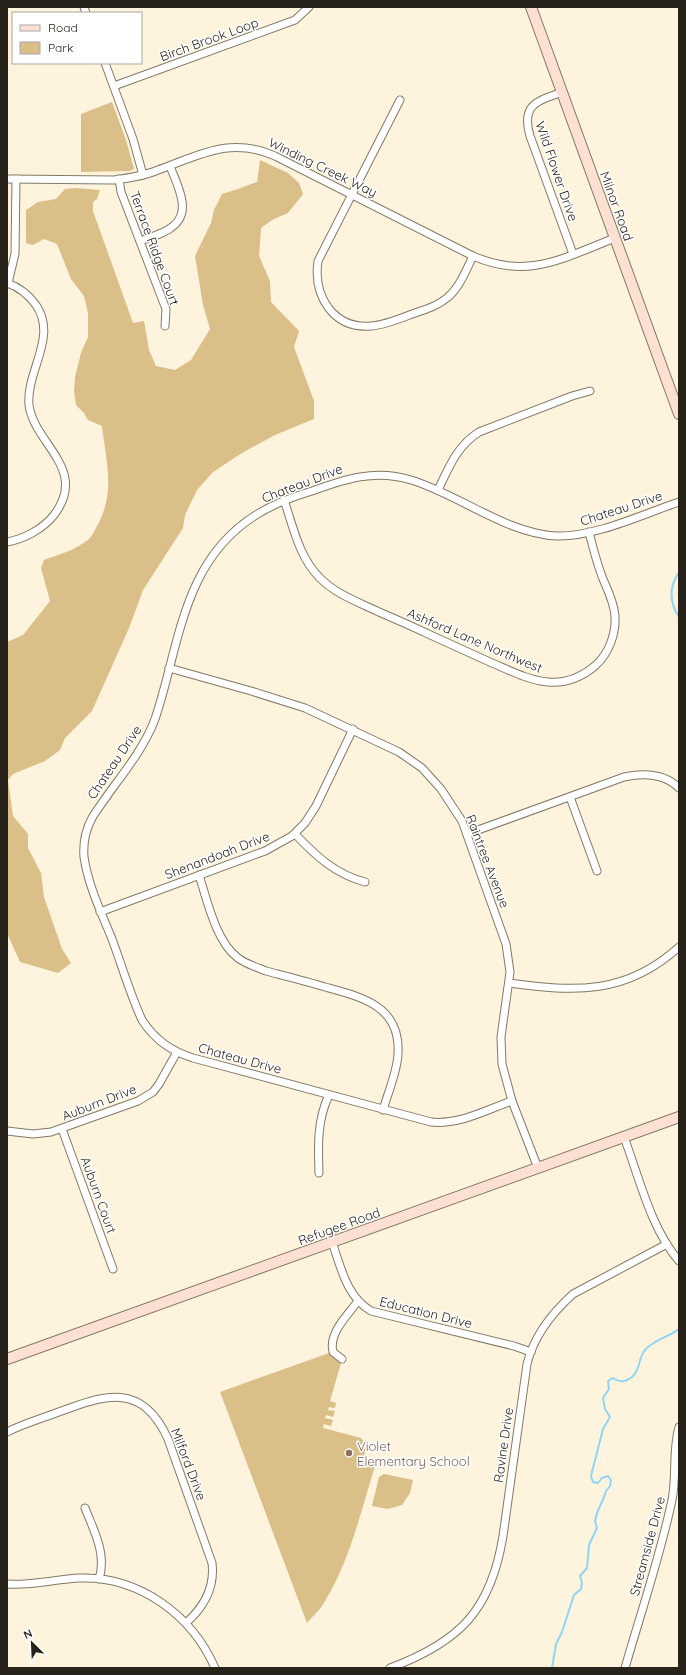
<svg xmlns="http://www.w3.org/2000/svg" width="686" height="1675" viewBox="0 0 686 1675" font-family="Quicksand,sans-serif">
  <rect width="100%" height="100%" fill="#fef3dd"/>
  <!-- green -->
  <g fill="#dabf88">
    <polygon points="112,102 126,140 134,169 130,171 81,172 81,114"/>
    <path d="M260,160L288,173L299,183L303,194L288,213L272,220L261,228L259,256L270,281L271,302L299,331L294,347L314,401V419L275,435L242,453L213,472L197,490L185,515L183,528L143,590L129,628L92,711L65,738L60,750L45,761L13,774L8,780L13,816L28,834V848L41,873L44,897L62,949L71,963L58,973L20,962L7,933V642L23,635L50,601L41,568L44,560C60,554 76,550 89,539C92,536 95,530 97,526C116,492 106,462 102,426L88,420L84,413L76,405L74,391L75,377L81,353L88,337V313L84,296L71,279L57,244L44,239L33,245L26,243V210L38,202L56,199L65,189L76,188L100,190L97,199L93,202V211L133,323L144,321L149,350L156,366L175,370L191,360L210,329L203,305L195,256L211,223L214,210L222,194L238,189L257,182Z"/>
    <path d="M329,1353L341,1363L330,1401L336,1403L335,1408L329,1407L328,1410L335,1411L333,1417L326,1415L325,1418L333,1420L331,1426L324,1424L323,1428L361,1438L366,1445L363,1462L375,1466C361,1511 350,1560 325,1601C321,1609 313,1616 307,1623L220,1392Z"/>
    <polygon points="384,1474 413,1480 410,1493 402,1505 388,1509 372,1506 379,1477"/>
  </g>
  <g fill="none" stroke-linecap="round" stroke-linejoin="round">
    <!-- stream -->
    <g stroke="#90d5f5" stroke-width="2">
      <path d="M679,572C669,587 669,602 679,617"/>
      <path d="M552,1668L556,1644L562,1632L574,1595L581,1589L582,1583L580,1576L587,1568L589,1545L597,1528L595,1521L597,1513L604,1497L606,1491L610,1486L611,1480L608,1476L602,1478L598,1483L593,1482L591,1476L603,1429L610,1417L605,1409L603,1398L609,1389L608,1381L613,1378C617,1381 621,1383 627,1380C641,1374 637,1360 645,1350C653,1340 671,1336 679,1329"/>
    </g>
    <!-- street casing -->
    <g stroke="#837965" stroke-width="9">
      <g id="street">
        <polyline points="84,7 86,13"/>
        <polyline points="105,63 133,139 143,175"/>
        <polyline points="114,86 295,20 309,7"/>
        <path d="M563,92C536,101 521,105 530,136L573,254"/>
        <path d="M400,100L318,261C313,296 333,329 371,326C385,325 399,319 412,314C424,310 438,306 448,297C460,287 466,270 473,256"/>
        <path d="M7,179L114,180C129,178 144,176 158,170C200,155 231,136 275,156L473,256C528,280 563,258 615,238"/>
        <polyline points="119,179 121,192 166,309 165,326"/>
        <path d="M140,241C150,237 164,234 172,227C193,212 177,185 170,166"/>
        <path d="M7,283C19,287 28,294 36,305C58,337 26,371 29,405C34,444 89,469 54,515C43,529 24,539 7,542"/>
        <polyline points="8,283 15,254 16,179"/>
        <path d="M438,490C449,467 457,446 479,432L572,396L590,391"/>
        <path d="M284,500C293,526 299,557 319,577C335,594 358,602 379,612C398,620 418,629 437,638C455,646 474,655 492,663C529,679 560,696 596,665C609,653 616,634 615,616C614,602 608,591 603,579C597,564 593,548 589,532"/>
        <polyline points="169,668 251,691 305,708 399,752 422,768 441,789 462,821 506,944 510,972 501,1037 502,1064 512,1101 538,1168"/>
        <polyline points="570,797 597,871"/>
        <path d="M295,834C316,856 335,874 365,882"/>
        <path d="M467,834L624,777C643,773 664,773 679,788"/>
        <path d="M199,875C207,900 216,942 238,958C246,964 256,967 266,971C285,976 305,981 325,987C362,997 401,1006 398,1054C397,1073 388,1092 383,1110"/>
        <polyline points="100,912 265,851 292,836 305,823 316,806 353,729"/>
        <path d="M509,983C575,992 626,995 679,947"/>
        <path d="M512,1101C485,1110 460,1125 431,1122L193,1058C171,1051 155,1040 142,1020C130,994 122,966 112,939C101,912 88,885 84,857C83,844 86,829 92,818C97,809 104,801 109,793C126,770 145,746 155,719C180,645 182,561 256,515C273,504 292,497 312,491C345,479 375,469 411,480C458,494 507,534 557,536C595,537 643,514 679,502"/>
        <polyline points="62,1129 113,1269"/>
        <polyline points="7,1131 33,1134 51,1132 138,1101 153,1092 159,1084 177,1052"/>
        <path d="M624,1137C639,1177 651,1229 679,1261"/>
        <path d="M319,1173C318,1146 317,1120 329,1095"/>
        <path d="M332,1242C341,1267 346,1296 371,1311L514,1346L531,1352"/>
        <path d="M342,1359L333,1352C328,1333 348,1315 358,1301"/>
        <path d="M7,1432C23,1424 40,1419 56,1413C104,1395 142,1381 168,1439L212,1563C215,1587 204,1607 186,1623"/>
        <path d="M85,1508C94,1531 107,1554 99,1579"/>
        <path d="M7,1584C31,1586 56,1579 80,1578C139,1576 192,1615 215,1668"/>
        <path d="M390,1668C460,1642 491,1610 503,1536L527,1364C534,1335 552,1313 573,1294L667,1244"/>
        <path d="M625,1668C641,1612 660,1557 672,1500C677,1476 672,1451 679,1427"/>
      </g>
    </g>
    <!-- secondary casing -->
    <g stroke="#837965" stroke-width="12">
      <g id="secondary">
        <polyline points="531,7 679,414"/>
        <polyline points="7,1359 679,1117"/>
      </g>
    </g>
    <!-- street -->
    <use href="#street" stroke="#fff" stroke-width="7"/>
    <!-- secondary -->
    <use href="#secondary" stroke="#fce0d4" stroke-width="10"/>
  </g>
  <!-- markers -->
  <circle fill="#8d6e63" stroke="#fff" stroke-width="1.5" cx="349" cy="1453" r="4"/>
  <g text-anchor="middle" stroke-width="3" stroke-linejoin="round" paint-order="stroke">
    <!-- street labels -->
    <g font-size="13" fill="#27231b" stroke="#fff">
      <text transform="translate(209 39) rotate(-20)" y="5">Birch Brook Loop</text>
      <text transform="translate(323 167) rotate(26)" y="5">Winding Creek Way</text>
      <text transform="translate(557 171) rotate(71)" y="5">Wild Flower Drive</text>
      <text transform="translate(617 206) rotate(70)" y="5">Milnor Road</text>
      <text transform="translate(155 248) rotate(70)" y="5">Terrace Ridge Court</text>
      <text transform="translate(302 483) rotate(-21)" y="5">Chateau Drive</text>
      <text transform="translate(621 508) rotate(-18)" y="5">Chateau Drive</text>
      <text transform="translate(475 640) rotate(23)" y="5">Ashford Lane Northwest</text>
      <text transform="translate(114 762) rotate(-56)" y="5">Chateau Drive</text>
      <text transform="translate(217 855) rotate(-21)" y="5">Shenandoah Drive</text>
      <text transform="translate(488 861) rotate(69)" y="5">Raintree Avenue</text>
      <text transform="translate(240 1058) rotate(15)" y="5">Chateau Drive</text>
      <text transform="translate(99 1102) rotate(-21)" y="5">Auburn Drive</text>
      <text transform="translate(99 1195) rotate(70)" y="5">Auburn Court</text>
      <text transform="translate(339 1226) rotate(-20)" y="5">Refugee Road</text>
      <text transform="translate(426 1312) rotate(14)" y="5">Education Drive</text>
      <text transform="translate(503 1445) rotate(-82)" y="5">Ravine Drive</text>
      <text transform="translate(189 1464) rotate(69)" y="5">Milford Drive</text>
      <text transform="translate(647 1546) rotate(-75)" y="5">Streamside Drive</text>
    </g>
    <!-- education labels -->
    <g font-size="13" fill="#785e54" stroke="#fff" text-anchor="start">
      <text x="357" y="1451">Violet<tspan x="357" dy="15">Elementary School</tspan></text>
    </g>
  </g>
  <!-- border -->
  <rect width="686" height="1675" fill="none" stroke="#27231b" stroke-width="16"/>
  <!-- legend -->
  <rect x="12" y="12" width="130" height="52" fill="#ffffff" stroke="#a9a7a4"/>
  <rect x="20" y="25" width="20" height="6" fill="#fce0d4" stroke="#a9a7a4"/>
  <text x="48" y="32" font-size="12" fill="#27231b">Road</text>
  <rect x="20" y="42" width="20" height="12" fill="#dabf88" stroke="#a9a7a4"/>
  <text x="48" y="52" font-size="12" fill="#27231b">Park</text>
  <!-- north arrow -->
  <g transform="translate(32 1643) rotate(336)" stroke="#ffffff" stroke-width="3" paint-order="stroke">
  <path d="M0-3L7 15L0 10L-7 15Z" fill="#27231b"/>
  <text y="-6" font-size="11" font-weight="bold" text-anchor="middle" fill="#27231b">N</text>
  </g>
</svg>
